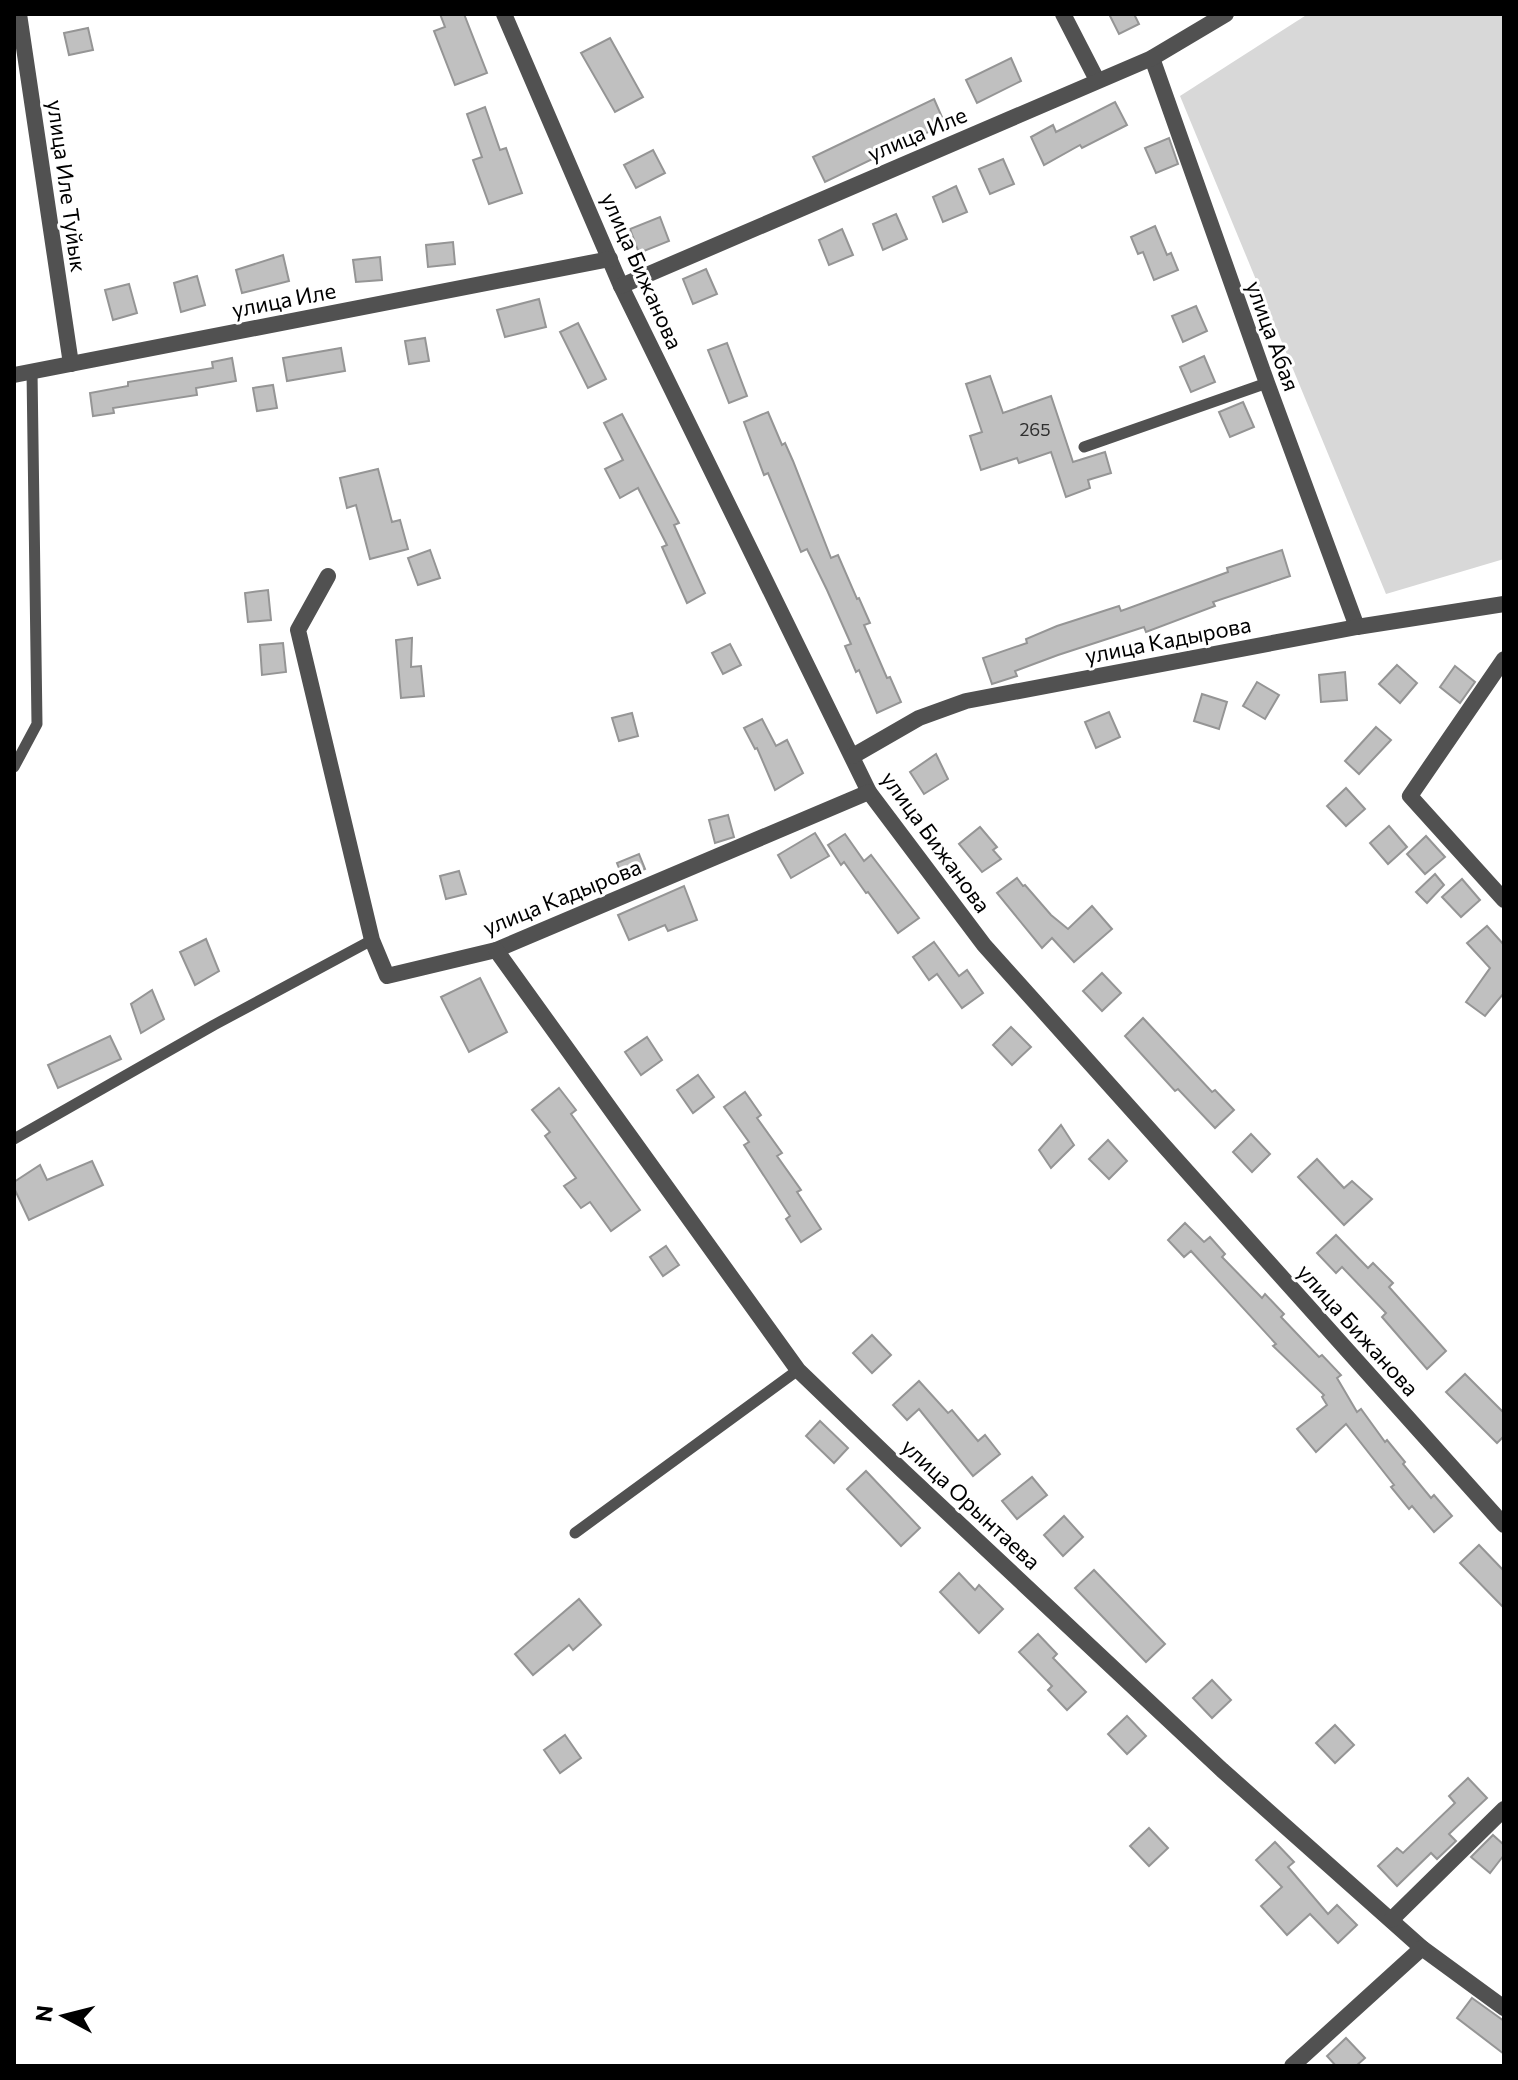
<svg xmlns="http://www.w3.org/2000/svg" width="1518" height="2080" viewBox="0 0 1518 2080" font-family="Commissioner,sans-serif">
  <rect width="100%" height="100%" fill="#fff"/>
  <!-- green -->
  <polygon fill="#d8d8d8" points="1308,14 1504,14 1504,559 1386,594 1180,96"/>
  <!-- building -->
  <g fill="#c0c0c0" stroke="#959595" stroke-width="2">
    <polygon points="440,14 464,14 487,73 455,85 434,31 445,27"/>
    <polygon points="1109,14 1134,14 1139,24 1119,34"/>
    <polygon points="88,28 93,50 69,55 64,33"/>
    <polygon points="610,38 643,97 615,112 581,53"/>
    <polygon points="1011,58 1021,81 977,103 966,80"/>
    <polygon points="934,99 945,124 825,182 813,157"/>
    <polygon points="1115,102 1127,125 1082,148 1080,145 1044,165 1031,137 1053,125 1056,132"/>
    <polygon points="485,107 500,150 506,148 522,193 489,204 473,160 482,157 467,114"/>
    <polygon points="1169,138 1178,164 1156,173 1145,148"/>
    <polygon points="653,150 665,173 636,188 624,165"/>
    <polygon points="1003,159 1014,184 990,194 979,169"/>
    <polygon points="956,186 967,212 943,222 933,197"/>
    <polygon points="896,214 907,239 883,250 873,224"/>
    <polygon points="660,217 669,241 639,253 630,229"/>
    <polygon points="1155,226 1167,255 1171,253 1178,270 1154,280 1143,252 1138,254 1131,237"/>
    <polygon points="842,229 853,255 829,265 819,240"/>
    <polygon points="453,242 455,264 428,267 426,245"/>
    <polygon points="283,255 289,281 242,293 236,270"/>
    <polygon points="380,257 382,280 356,282 353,260"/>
    <polygon points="706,269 717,294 693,304 683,279"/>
    <polygon points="197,276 205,305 181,312 174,283"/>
    <polygon points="129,284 137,313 113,320 105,290"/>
    <polygon points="539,299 546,327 505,337 497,310"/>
    <polygon points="1196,306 1207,331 1183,342 1172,316"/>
    <polygon points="578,323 606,379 588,388 560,332"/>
    <polygon points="425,338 429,361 409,364 405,341"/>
    <polygon points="727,343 747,396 729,403 708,350"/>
    <polygon points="341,348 345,371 287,381 283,358"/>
    <polygon points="1204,356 1215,382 1191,392 1180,367"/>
    <polygon points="232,358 236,381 196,388 197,395 113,408 114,413 93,416 90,393 128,386 128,382 213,368 212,362"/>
    <polygon points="990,376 1003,413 1051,396 1073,462 1105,452 1111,473 1088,480 1090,488 1066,497 1051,452 1019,463 1017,458 981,470 970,436 982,432 966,384"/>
    <polygon points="273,385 277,408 257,411 253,388"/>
    <polygon points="1243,402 1254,427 1230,437 1219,412"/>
    <polygon points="768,412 782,445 785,443 793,461 831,558 838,555 857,599 859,598 870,623 864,625 887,678 890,677 901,702 877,713 859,670 856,672 845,646 851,644 827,590 807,549 801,552 768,473 764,475 744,422"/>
    <polygon points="622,414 679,523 674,525 705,593 687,603 662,547 667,545 638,488 620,498 605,469 623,460 604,423"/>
    <polygon points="378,469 392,522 400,520 408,549 370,559 356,505 347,508 340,478"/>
    <polygon points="430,550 440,578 418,585 408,558"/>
    <polygon points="1282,550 1290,576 1213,602 1215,606 1146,632 1144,627 1058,655 1015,671 1017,676 992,684 983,658 1027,643 1026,639 1057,626 1119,606 1121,611 1228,572 1227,568"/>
    <polygon points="268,590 271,620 248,622 245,593"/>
    <polygon points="412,638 411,667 421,666 424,696 401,698 396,640"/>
    <polygon points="283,643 286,672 262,675 260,645"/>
    <polygon points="730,644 741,665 723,674 712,653"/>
    <polygon points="1397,665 1417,683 1400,703 1379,684"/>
    <polygon points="1455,666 1475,682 1460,703 1440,687"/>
    <polygon points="1345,672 1347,700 1321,702 1319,675"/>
    <polygon points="1257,682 1279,695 1265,719 1243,706"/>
    <polygon points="1202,694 1227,702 1219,729 1194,721"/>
    <polygon points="1109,712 1120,737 1096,748 1085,722"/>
    <polygon points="632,713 638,736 619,741 612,718"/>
    <polygon points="762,719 776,746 787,740 803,773 775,790 757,748 755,749 744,728"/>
    <polygon points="1376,727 1391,740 1359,774 1345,761"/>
    <polygon points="936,754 948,779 924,794 910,772"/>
    <polygon points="1346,788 1365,809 1346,826 1327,806"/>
    <polygon points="728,815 734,837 715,843 709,820"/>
    <polygon points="1389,826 1407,847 1388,864 1370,843"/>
    <polygon points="980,827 997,847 993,850 1001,859 982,872 959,844"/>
    <polygon points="815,833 829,856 791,878 778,855"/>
    <polygon points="845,834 864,861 871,855 919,918 898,933 868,892 866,893 844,862 841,865 828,845"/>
    <polygon points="1426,836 1445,857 1425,874 1407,854"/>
    <polygon points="639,854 645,869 623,878 617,863"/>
    <polygon points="459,871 466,894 446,899 440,876"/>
    <polygon points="1435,874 1444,885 1427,903 1416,892"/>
    <polygon points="1017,878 1023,886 1025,885 1051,915 1068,929 1092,906 1112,929 1074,962 1052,938 1042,948 997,893"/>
    <polygon points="1462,879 1480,900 1461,917 1442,897"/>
    <polygon points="684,886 697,920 668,931 665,925 629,940 618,915"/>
    <polygon points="1487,926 1504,945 1504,993 1485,1016 1466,1002 1490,968 1467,943"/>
    <polygon points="206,939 219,971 195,985 180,952"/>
    <polygon points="934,942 959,976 967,970 983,993 962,1008 937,974 929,980 913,957"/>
    <polygon points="1102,973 1121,993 1102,1011 1083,991"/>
    <polygon points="480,978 507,1032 469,1052 441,997"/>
    <polygon points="152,990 164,1019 141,1033 131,1004"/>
    <polygon points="1143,1018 1212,1092 1215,1090 1234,1110 1215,1128 1178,1089 1175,1091 1125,1036"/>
    <polygon points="1011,1027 1031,1047 1012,1065 993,1045"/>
    <polygon points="110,1036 121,1059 58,1088 48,1065"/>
    <polygon points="647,1037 662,1060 641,1075 625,1052"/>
    <polygon points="698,1075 714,1097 693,1113 677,1090"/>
    <polygon points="559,1088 576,1110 571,1114 640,1210 611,1231 590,1202 581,1208 564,1186 576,1178 545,1136 550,1132 532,1110"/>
    <polygon points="745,1092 761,1115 757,1118 782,1153 777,1156 801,1190 797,1192 821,1229 801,1242 786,1219 790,1216 744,1145 749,1142 724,1107"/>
    <polygon points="1061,1125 1074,1145 1051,1168 1039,1150"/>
    <polygon points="1251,1134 1270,1154 1252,1172 1233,1152"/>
    <polygon points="1108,1140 1127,1161 1109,1179 1089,1159"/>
    <polygon points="1317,1159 1344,1188 1352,1181 1372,1199 1344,1225 1298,1177"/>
    <polygon points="92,1161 103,1185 29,1220 14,1188 14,1182 40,1165 47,1180"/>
    <polygon points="1185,1223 1204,1242 1210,1237 1225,1254 1222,1257 1262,1298 1265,1294 1284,1314 1281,1317 1319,1357 1322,1355 1341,1375 1337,1378 1357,1412 1361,1409 1385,1442 1387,1440 1405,1462 1403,1464 1431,1498 1434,1495 1452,1516 1434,1532 1412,1506 1409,1509 1391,1487 1394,1485 1346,1424 1316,1452 1297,1429 1327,1405 1322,1397 1324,1395 1273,1346 1276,1344 1191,1251 1184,1257 1168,1240"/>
    <polygon points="1336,1235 1368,1268 1373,1263 1393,1283 1389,1287 1446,1351 1427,1369 1382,1317 1386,1313 1342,1267 1336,1273 1317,1253"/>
    <polygon points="666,1246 679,1265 663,1276 650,1257"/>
    <polygon points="872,1335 891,1355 872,1373 853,1353"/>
    <polygon points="1465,1374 1504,1413 1504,1436 1497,1443 1446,1392"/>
    <polygon points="919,1381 948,1413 952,1410 978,1441 985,1435 1000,1454 973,1476 919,1409 907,1420 893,1405"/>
    <polygon points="820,1421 848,1448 834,1463 806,1436"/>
    <polygon points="866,1471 920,1528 901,1546 847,1489"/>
    <polygon points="1032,1477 1047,1495 1017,1519 1002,1501"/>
    <polygon points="1064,1516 1083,1537 1063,1556 1044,1535"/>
    <polygon points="1479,1545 1504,1571 1504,1608 1460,1563"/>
    <polygon points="1094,1570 1165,1644 1146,1662 1075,1588"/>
    <polygon points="959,1573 975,1590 979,1585 1003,1609 979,1633 940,1592"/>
    <polygon points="579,1599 601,1625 573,1650 569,1645 533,1675 515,1654"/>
    <polygon points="1038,1634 1057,1654 1053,1658 1086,1692 1067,1710 1048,1690 1052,1686 1019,1652"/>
    <polygon points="1212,1680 1231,1700 1212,1718 1193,1698"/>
    <polygon points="1127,1716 1146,1736 1127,1754 1108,1734"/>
    <polygon points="1335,1725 1354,1745 1335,1763 1316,1743"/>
    <polygon points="565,1735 581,1758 560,1773 544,1750"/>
    <polygon points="1468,1778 1487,1798 1449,1834 1456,1841 1437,1859 1431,1853 1397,1886 1378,1866 1397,1848 1403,1853 1455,1803 1449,1796"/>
    <polygon points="1149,1828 1168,1848 1149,1866 1130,1846"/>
    <polygon points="1493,1835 1504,1845 1504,1855 1490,1873 1471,1857"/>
    <polygon points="1275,1842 1294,1862 1288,1867 1328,1914 1337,1905 1357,1925 1338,1943 1310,1914 1287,1935 1261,1906 1282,1887 1256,1860"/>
    <polygon points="1472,1998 1504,2021 1504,2054 1457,2018"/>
    <polygon points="1346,2038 1365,2058 1356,2066 1336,2066 1327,2056"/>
  </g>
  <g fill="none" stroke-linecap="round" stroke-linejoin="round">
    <!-- lane -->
    <g stroke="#515151" stroke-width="11">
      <polyline points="1084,447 1267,383"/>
      <polyline points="14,767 37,724 32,371"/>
      <polyline points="14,1139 214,1025 372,940"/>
      <polyline points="575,1533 798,1370"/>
    </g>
    <!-- street -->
    <g stroke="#515151" stroke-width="16">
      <polyline points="19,14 71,364"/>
      <polyline points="504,14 621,286 869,792 984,945 1504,1525"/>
      <polyline points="1063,14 1097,80"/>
      <polyline points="1152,58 1267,383 1357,627"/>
      <polyline points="621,286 1152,58 1226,14"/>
      <polyline points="14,375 610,259"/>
      <polyline points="328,576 298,630 372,940 387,976 496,950 869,792"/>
      <polyline points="1504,659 1410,796 1504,900"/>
      <polyline points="853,756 919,718 966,701 1357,627 1504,604"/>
      <polyline points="496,950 798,1370 903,1471 1222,1770 1422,1948 1504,2008"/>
      <polyline points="1391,1920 1504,1809"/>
      <polyline points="1292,2066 1422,1948"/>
    </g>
  </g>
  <g text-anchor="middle" stroke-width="6" stroke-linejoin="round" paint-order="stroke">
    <!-- number labels -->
    <g font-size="18" fill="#303030">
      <text x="1035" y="436">265</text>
    </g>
    <!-- street labels -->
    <g font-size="22" fill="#000" stroke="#fff">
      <text transform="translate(917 134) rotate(-23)" y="8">улица Иле</text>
      <text transform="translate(67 186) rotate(82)" y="8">улица Иле Туйык</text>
      <text transform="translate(642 271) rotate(66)" y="8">улица Бижанова</text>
      <text transform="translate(284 300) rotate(-11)" y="8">улица Иле</text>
      <text transform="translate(1273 336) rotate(70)" y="8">улица Абая</text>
      <text transform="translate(1168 640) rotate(-11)" y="8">улица Кадырова</text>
      <text transform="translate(936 842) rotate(54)" y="8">улица Бижанова</text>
      <text transform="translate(562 897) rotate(-22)" y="8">улица Кадырова</text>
      <text transform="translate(1358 1330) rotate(48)" y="8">улица Бижанова</text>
      <text transform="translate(971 1504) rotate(43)" y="8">улица Орынтаева</text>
    </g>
  </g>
  <!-- border -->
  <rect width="1518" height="2080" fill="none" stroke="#000000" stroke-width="32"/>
  <!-- north arrow -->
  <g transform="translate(64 2016) rotate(277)" stroke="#ffffff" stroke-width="6" paint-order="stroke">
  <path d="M0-6L14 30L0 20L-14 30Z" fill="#000000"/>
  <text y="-12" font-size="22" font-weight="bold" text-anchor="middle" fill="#000000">N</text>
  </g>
</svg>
